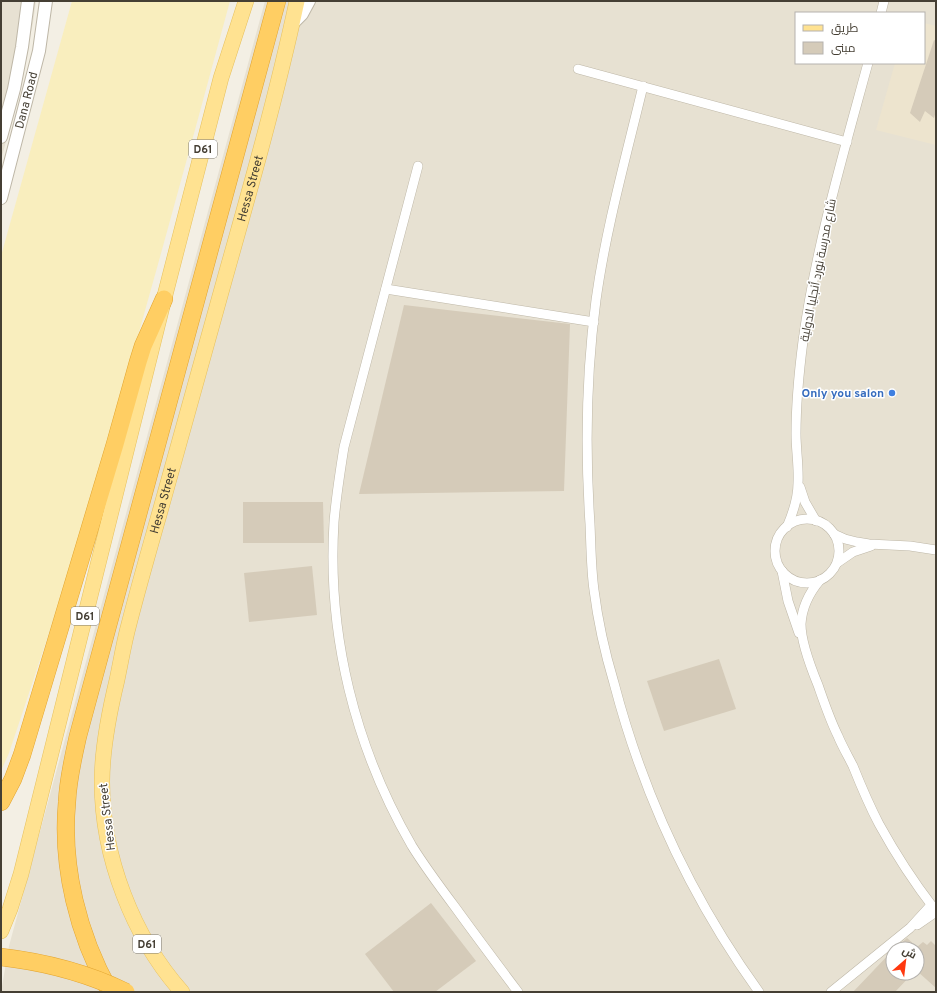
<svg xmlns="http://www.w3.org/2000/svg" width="937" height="993" viewBox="0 0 937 993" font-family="Overpass,Cairo,sans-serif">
  <rect width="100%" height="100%" fill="#f3efe4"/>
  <!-- residential -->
  <g fill="#e7e1d2" fill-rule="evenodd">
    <polygon points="1,1 36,1 33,23 11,123 1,160"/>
    <path d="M265,1H936V992H1L9,946ZM796,13H924V63H796ZM893,949H917V973H893Z"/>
  </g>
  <!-- education -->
  <polygon fill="#ede4ce" points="924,23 936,26 936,145 876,130 895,63 924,63"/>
  <!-- sand -->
  <path fill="#f9eebe" d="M72,1H230C185,167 140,333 91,498C66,584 37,669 9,753L1,771V256Z"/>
  <!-- building -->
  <g fill="#d5cbb9">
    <polygon points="934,40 936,41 936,111 934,118 925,111 920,122 910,113"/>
    <polygon points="404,305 570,324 564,491 359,494"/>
    <polygon points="243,502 323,502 324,543 243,543"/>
    <polygon points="312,566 317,615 249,622 244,573"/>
    <polygon points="719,659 736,709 664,731 647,681"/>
    <polygon points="431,903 476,961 435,992 394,992 365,954"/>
    <polygon points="907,938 917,947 923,942 927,945 931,941 936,946 936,988 917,971 917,949 894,949"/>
    <polygon points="893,950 893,973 913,973 895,992 853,992"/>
  </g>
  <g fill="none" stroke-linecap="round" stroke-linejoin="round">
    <!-- minor casing -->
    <g stroke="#beb7a7" stroke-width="10">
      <g id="minor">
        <polyline points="881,13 884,1"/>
        <polyline points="578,69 847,142"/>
        <path d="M643,86C626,157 606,228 596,300C586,375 585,449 590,524C591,546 591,568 594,590C598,622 605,653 614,683C643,794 692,899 759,992"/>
        <path d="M418,166L344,447C340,472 336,497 334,522C327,635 355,748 412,846C425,867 440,887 455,907C476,936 497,964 518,992"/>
        <polyline points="386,289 594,322"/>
        <polyline points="800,487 805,502 816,521"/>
        <circle cx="807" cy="551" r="32"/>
        <path d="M787,527C793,513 798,498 798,483C799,467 796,450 796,434C796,403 799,372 803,341C816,246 843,155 868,63"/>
        <polyline points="834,534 845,539 857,542 869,544 910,546 936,550"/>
        <polyline points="837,563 853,552 871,546"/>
        <polyline points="782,571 788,601 799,633"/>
        <path d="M820,580C809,593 802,607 801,624C801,642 811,668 818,685C824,702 830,720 838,736C842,746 848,756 853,766C861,786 869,805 879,824C896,855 915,884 936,911"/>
        <polyline points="917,925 936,912"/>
        <polyline points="831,992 910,928 931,905"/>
      </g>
    </g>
    <!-- tertiary casing -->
    <g stroke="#beb7a7" stroke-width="14">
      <g id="tertiary">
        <polyline points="292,24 302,14 309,1"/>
        <polyline points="1,137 14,89 22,47 28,1"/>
        <path id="s1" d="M1,198L39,51L46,1"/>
      </g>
    </g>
    <!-- primary casing -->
    <g stroke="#e7c15e" stroke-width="16">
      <g id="primary">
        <polyline points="1,931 10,909 21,874 164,299 221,78 246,1"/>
        <path id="s2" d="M182,992C133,937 102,857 102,782C102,748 109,713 117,680C121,661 124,642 129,624C139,585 150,547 161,508C182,432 203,355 225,278C251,186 277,94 297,1"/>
      </g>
    </g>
    <!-- motorway casing -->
    <g stroke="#e2a42f" stroke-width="18">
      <g id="motorway">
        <polyline points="1,802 13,779 22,755 115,444 138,362 143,346 164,299"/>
        <path d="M110,992C78,935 61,867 67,802C68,779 73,758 78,736L277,1"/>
      </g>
    </g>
    <!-- minor -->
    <use href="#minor" stroke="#fff" stroke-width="9"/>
    <!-- tertiary -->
    <use href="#tertiary" stroke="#fff" stroke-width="12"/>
    <!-- primary -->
    <use href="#primary" stroke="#ffe291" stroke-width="15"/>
    <!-- motorway -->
    <use href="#motorway" stroke="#ffce63" stroke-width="17"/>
    <!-- motorway-bridge casing -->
    <g stroke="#e2a42f" stroke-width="18" stroke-linecap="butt">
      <path id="motorway-bridge" d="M1,957C44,962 87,973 126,992"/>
    </g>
    <!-- motorway-bridge -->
    <use href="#motorway-bridge" stroke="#ffce63" stroke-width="17"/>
  </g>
  <!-- markers -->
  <circle fill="#3f7fe0" stroke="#fff" stroke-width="1.5" cx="892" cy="393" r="4"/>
  <g text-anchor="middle" stroke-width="3" stroke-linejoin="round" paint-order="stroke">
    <!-- shield labels -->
    <g fill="#fff" stroke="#7d7971" stroke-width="1">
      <rect x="189" y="140" width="28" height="18" rx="3"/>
      <rect x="71" y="607" width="28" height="18" rx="3"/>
      <rect x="133" y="935" width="28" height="18" rx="3"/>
    </g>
    <g font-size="11" font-weight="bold" fill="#453f34">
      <text x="203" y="153">D61</text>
      <text x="85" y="620">D61</text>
      <text x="147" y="948">D61</text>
    </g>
    <!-- street labels -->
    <g font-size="12" fill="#453f34" stroke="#fff">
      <text dy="4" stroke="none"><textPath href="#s1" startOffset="101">Dana Road</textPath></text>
      <text dy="4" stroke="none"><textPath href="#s2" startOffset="842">Hessa Street</textPath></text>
      <text transform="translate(818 270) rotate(-79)" y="4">شارع مدرسة نورد أنجليا الدولية</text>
      <text dy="4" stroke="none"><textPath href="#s2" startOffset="518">Hessa Street</textPath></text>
      <text transform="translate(107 817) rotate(-97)" y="4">Hessa Street</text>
    </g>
    <!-- shop labels -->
    <g font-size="12" font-weight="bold" fill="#366cbe" stroke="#fff" text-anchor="end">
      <text x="884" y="397">Only you salon</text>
    </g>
  </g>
  <!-- border -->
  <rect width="937" height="993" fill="none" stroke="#453f34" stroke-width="4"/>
  <!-- legend -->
  <rect x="795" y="12" width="130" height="52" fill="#ffffff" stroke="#b5b2ae"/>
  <rect x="803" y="25" width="20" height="6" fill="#ffe291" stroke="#b5b2ae"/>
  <text x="831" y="32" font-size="12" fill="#453f34">طريق</text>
  <rect x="803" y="42" width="20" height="12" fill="#d5cbb9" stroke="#b5b2ae"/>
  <text x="831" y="52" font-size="12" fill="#453f34">مبنى</text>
  <!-- north arrow -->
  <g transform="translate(905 961) rotate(28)"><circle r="19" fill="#ffffff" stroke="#b5b2ae"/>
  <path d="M0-3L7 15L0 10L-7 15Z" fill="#ff380f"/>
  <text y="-6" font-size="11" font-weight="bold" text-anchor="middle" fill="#453f34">ش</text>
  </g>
</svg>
